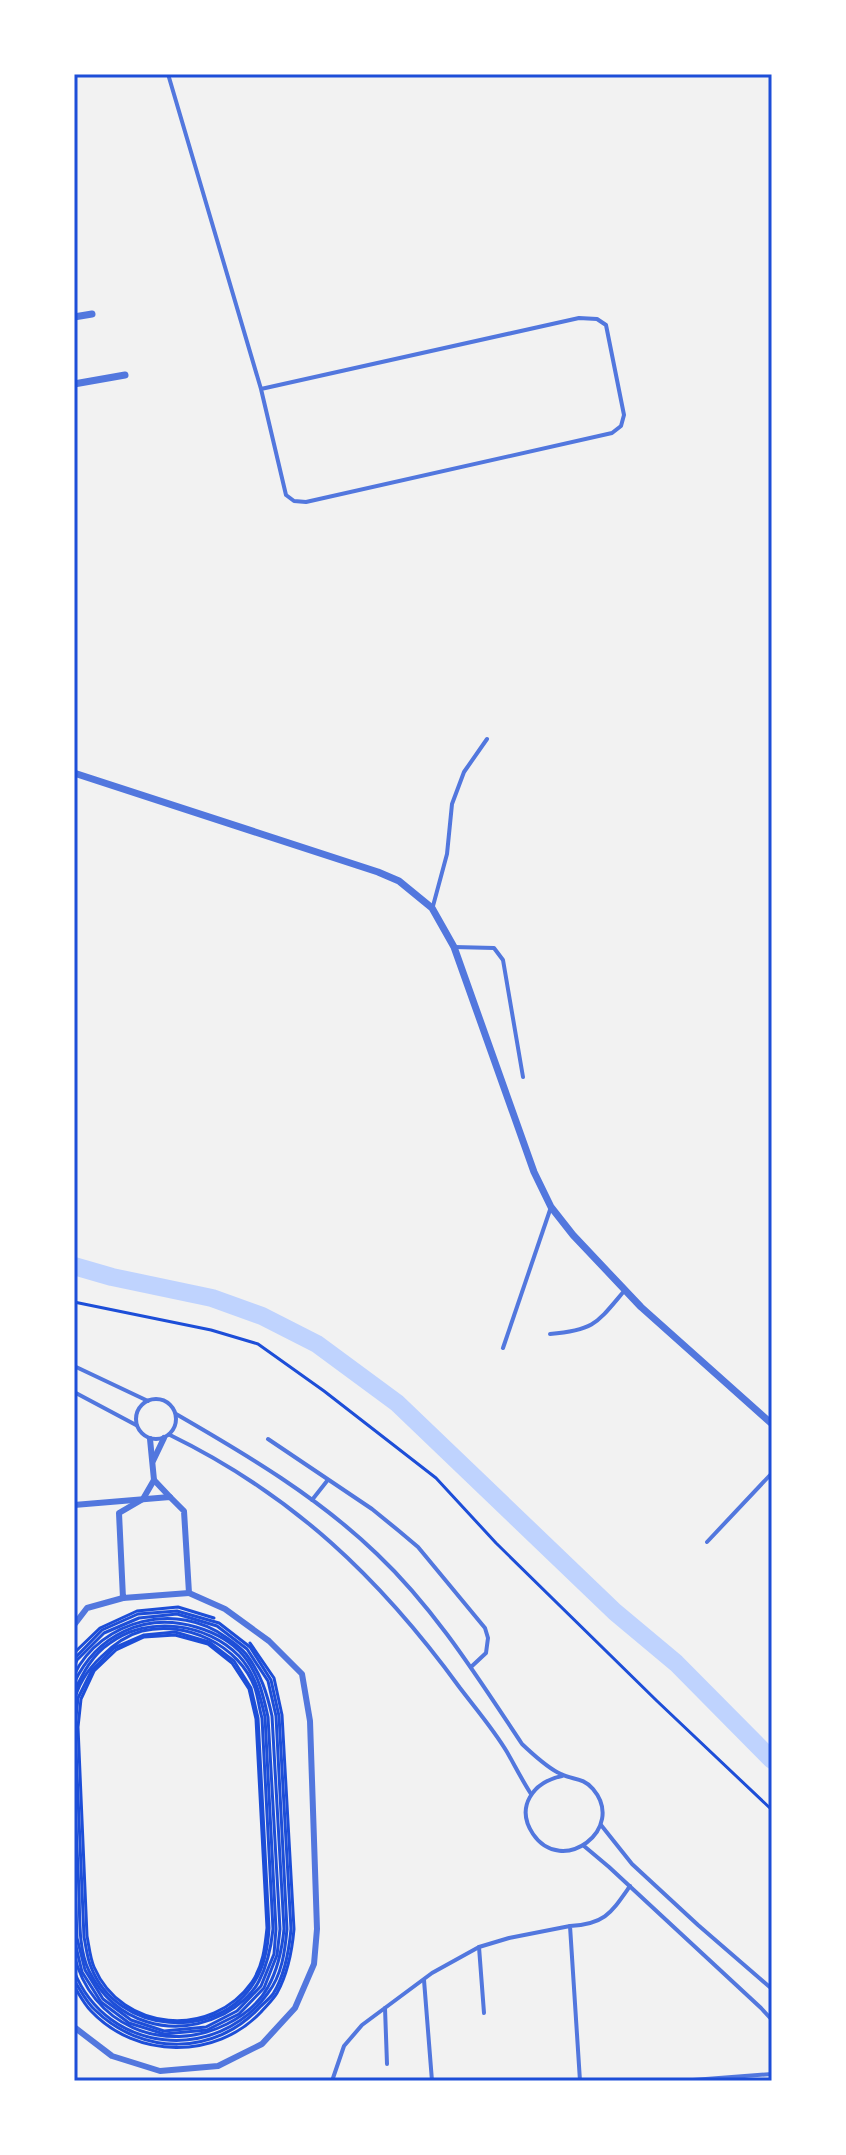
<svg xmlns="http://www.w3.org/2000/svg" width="846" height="2155" viewBox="0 0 846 2155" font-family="Arial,sans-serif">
  <rect width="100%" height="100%" fill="#f2f2f2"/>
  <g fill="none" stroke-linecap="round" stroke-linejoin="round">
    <!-- canal -->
    <polyline stroke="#bfd3fe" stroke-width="18" points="74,1266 112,1277 212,1298 262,1316 317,1344 397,1403 615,1612 676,1663 772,1760"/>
    <!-- path -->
    <g stroke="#1d4ed8" stroke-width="3">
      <polyline points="74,1302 211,1330 258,1344 324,1391 436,1478 496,1543 657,1701 772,1810"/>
      <path d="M175,1632L209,1642L234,1661L251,1688L258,1718L269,1928C268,1947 265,1965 255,1981C218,2043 117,2034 91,1967C87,1958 86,1946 84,1937L75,1726L78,1698L92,1670L114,1648L144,1635Z"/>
      <path d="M175,1635L208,1644L232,1663L249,1689L256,1719L267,1928C265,1947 263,1966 252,1982C212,2039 122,2032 94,1967C90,1958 89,1946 87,1936L78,1727L81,1699L94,1671L116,1650L144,1637Z"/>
      <polyline points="74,1653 100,1628 137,1611 178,1607 214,1618"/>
      <path d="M74,1659L102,1630L138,1614L177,1611L219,1623L250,1647L271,1680L279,1716L291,1929C289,1951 285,1975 273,1994C269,1999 264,2003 260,2007C215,2056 142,2056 95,2010C86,2002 80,1989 74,1980"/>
      <path d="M74,1667L77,1660L104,1633L139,1618L177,1614L217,1626L247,1649L268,1681L276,1716L287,1929C285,1951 282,1975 268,1993C217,2064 107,2054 74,1971"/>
      <path d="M74,1675C101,1619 178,1601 227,1638C234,1643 241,1648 246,1654C261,1674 267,1693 272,1716L284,1929C282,1950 278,1969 268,1987C259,2003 243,2016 227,2024C164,2056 90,2025 74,1954"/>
      <path d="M74,1683C97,1635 144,1612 196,1627C213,1632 231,1641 243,1655C258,1673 263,1694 268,1717L280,1929L277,1955L264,1988L239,2014L207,2030L164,2034L129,2023L101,2002L82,1972L74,1938"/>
      <path d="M74,1692C83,1673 92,1655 110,1643C148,1615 207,1623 239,1656C255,1673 260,1695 265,1717L276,1929L274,1954L261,1986L237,2011L206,2027L164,2031L131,2020L103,1999L85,1970L77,1938L74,1860"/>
      <path d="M74,1704C76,1687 88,1669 101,1657C112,1646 127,1635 142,1631C186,1620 239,1645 255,1688C258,1697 259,1708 262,1718L273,1929C271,1948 268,1964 259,1981C252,1995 237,2007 224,2014C172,2040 115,2023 89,1971C78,1948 80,1917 79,1892C77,1855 76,1818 74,1781"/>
      <path d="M74,1986C79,1994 84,2004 91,2011C136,2059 216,2060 261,2012C266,2006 273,2000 277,1993C288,1973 292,1952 294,1929L282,1715L274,1678L250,1643"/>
    </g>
    <!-- service -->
    <g stroke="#5277de" stroke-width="4">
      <polyline points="168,74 261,389 286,495 294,501 306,502 612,433 621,426 624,415 606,325 597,319 579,318 261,389"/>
      <polyline points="433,906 447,854 452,804 464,772 487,739"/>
      <polyline points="454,947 494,948 503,960 523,1077"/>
      <path d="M550,1334C595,1330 597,1323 625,1290"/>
      <polyline points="503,1348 551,1207"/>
      <polyline points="74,1366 148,1401"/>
      <polyline points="74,1392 136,1425"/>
      <circle cx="156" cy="1419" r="20"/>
      <path d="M176,1414C247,1455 318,1497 377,1554C435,1609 478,1678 522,1744C533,1754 547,1768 561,1774C572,1780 583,1777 593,1789C627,1829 562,1877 533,1834C515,1807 533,1782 562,1776"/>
      <path d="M170,1435C293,1495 380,1578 460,1688C476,1709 494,1730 507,1752C515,1766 522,1780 531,1794"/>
      <polyline points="268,1439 372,1509 399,1531 418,1547 485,1628 488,1638 486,1653 471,1667"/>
      <polyline points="312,1500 327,1481"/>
      <polyline points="707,1542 772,1473"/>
      <polyline points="601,1825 632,1864 698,1925 772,1989"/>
      <polyline points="584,1846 609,1867 761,2008 772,2020"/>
      <polyline points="479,1947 484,2013"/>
      <polyline points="424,1980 432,2081"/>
      <polyline points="385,2008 387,2064"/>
      <polyline points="332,2081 344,2046 362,2025 432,1973 479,1947 509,1938 570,1926"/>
      <path d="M580,2081L570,1926C605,1924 611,1913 630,1886"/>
      <polyline points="680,2081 772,2074"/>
    </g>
    <!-- pedestrian -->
    <g stroke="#5277de" stroke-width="6">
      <polyline points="150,1439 154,1480 143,1499 119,1513 123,1598 189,1593"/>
      <polyline points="153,1461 164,1438"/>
      <polyline points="154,1480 170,1497"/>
      <polyline points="74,1505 170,1497 184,1511 189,1593 225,1609 269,1641 302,1674 310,1721 317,1929 314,1964 295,2008 262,2044 218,2066 160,2071 112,2056 74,2027"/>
      <polyline points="74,1625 87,1608 123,1598"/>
    </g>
    <!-- minor -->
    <g stroke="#5277de" stroke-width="7">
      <polyline points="74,317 92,314"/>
      <polyline points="74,384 125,375"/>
      <polyline points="74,773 378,872 399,881 432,908 454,947 534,1172 551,1207 573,1235 641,1307 772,1424"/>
    </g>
  </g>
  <!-- border -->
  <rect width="846" height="2155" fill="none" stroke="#ffffff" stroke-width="152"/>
  <rect x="76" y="76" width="694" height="2003" fill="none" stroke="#1d4ed8" stroke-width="3"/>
</svg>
